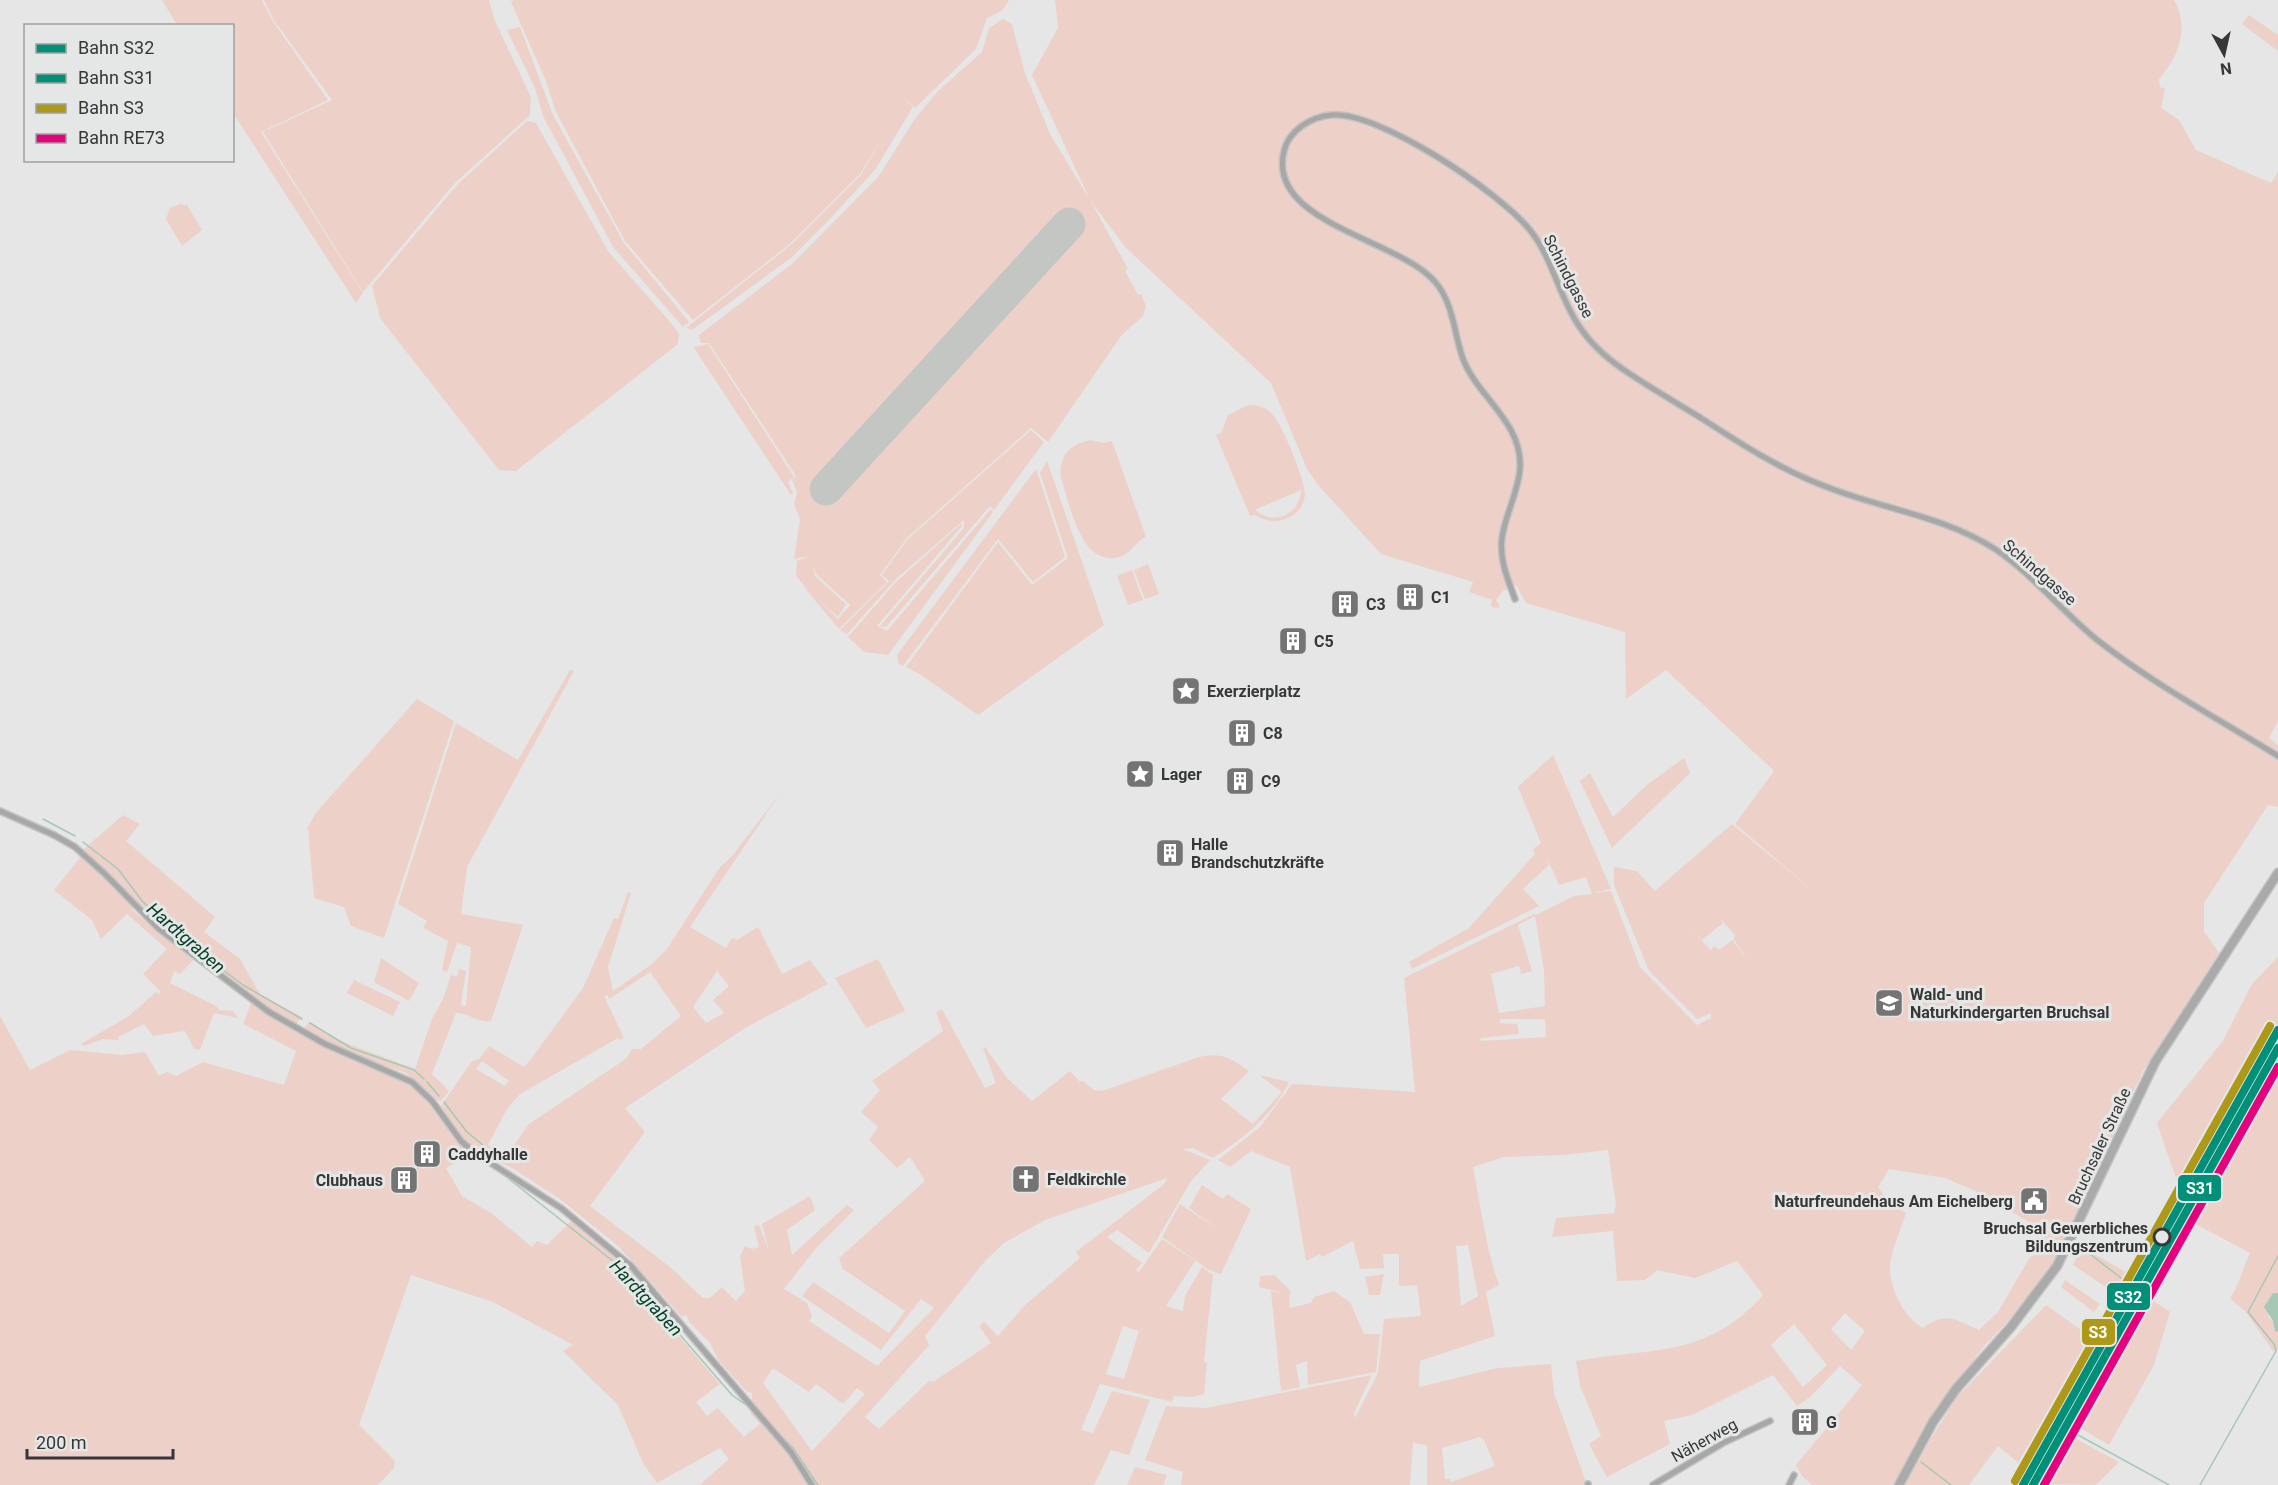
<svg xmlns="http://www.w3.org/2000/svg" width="2278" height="1485" viewBox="0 0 2278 1485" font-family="Roboto,sans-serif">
  <rect width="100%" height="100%" fill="#e5e6e5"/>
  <!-- built -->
  <polygon fill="#d2d8d4" points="2278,1024 2278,1041 2212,1160 2214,1163 2186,1215 2136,1301 2132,1299 2030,1485 2021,1485 2065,1402 2127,1296 2125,1294 2133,1276 2166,1214"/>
  <!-- green -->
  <g fill="#edd1c8" fill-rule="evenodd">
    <polygon points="162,0 262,0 272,20 328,100 261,132 363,293 356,303 233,113 232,26 177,25"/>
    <polygon points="264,0 489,0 494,19 531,97 530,115 454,184 363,292 263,132 332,100 273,19"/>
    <polygon points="513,0 1009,0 1003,10 987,18 976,49 915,108 898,92 913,107 875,170 828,221 791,258 692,330 686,328 793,243 861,175 882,138 860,174 791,243 693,320 625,241 556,112 546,81 511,2"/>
    <path d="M1055,0H2174C2190,27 2179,57 2159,79L2160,87L2165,89L2161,108L2179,120L2196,150L2271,183L2278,172V721L2269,738L2278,745V807L2268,805L2204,903V931L2219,953L2143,1071L2056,1260L2032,1296L1985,1345L1926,1424L1895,1485H1812L1802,1476L1796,1465L1862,1385L1840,1366L1810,1397L1797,1406L1773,1375L1692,1415L1664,1421L1670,1444L1607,1477L1589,1444L1601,1436L1580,1386L1576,1361C1651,1347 1706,1359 1763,1295L1737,1261L1695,1278L1657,1270L1645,1280L1617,1281L1613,1231L1552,1237L1556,1218L1614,1213L1616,1205L1608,1150L1563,1155L1504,1157L1473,1167C1481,1207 1486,1249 1499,1285L1486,1292L1495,1336L1420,1361L1419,1387L1498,1368L1551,1364L1554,1393L1587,1485H1427V1445L1413,1443L1410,1485H1181L1183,1472L1145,1460L1166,1406L1206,1408L1372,1375L1354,1413L1355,1418L1378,1373L1384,1319L1421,1316L1417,1285L1399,1286V1254H1383L1384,1268L1360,1269L1353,1241L1322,1257L1320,1254L1306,1261L1290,1167L1251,1151L1230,1167L1218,1160L1260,1127L1292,1084L1415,1092L1404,978L1534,914L1536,915L1574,896L1592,894L1586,877L1559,885L1548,860L1549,865L1523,889L1539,906L1412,969L1409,962L1469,928L1535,854L1533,849L1541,843L1518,787L1553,755L1611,889L1592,893L1611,891L1640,967L1697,1025L1711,1018V1013L1697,1019L1649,971L1614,885V867L1637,871L1655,891L1732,824L1819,896L1735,824L1774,771L1666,670L1626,699L1625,632L1526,603L1516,585L1503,591L1496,600L1500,607L1495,608L1491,606L1492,600L1469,592L1473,582L1381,554L1318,485L1307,469L1271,383L1125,247L1090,200L1128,269L1125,271L1138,295L1141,294L1146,306L1143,316L1121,336L1048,442L1031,428L907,538L880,575L887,582L839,629L803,586L838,619L850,605L816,574L812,564L815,576L846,604L838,617L812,595L796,576L797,561L810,556L794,559L800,519L794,504L797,492L792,480L796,476L709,343H701L699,335L793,263L879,176L914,120L939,90L982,52L989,28L1003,19L1012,24L1025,73L1050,134L1090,200L1032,75L1058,28ZM1535,916L1544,971L1545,1006L1499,1013L1491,974L1519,966L1521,974L1532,971L1518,925ZM1719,917L1735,935L1734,940L1748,960L1732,940L1719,950L1715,946L1711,950L1681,919L1702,940L1723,923ZM1500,1019H1545L1546,1037L1480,1041L1481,1038L1519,1034L1517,1024L1500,1023ZM1889,1169L1945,1178L1978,1192L2041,1229L2045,1251L2030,1257L1998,1312L1979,1330C1955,1319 1946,1311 1923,1328C1904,1317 1890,1290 1890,1268C1890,1251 1901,1230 1906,1213L1889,1203L1878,1187ZM1468,1245L1478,1296L1461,1306L1456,1246ZM1845,1313L1865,1331L1851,1350L1831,1329ZM1794,1324L1827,1365L1803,1387L1771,1345ZM1480,1437L1484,1440L1495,1466L1451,1482L1450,1479H1445L1442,1448Z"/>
    <polygon points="2249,15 2278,35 2278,51 2242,24"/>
    <polygon points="520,27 553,115 624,243 689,322 683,327 613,247 543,116 535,88 507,30"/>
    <polygon points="527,121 536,123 608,251 671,323 679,334 678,344 516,471 499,470 380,318 372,286 457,185"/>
    <polygon points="180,204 187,205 202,230 182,246 166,219 170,208"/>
    <polygon points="708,344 794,477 788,482 793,493 791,495 696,351 694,347"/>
    <path d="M1248,405C1258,405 1267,407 1273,415C1283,426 1305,480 1305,494C1303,519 1274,528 1255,515L1250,516L1216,435L1221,433L1228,415ZM1301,490C1300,515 1274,526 1255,510Z"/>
    <polygon points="1031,430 1044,442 994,510 990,506 886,627 880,626 964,528 964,520 896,579 847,634 840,630 889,581 882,575 907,540"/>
    <path d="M1091,440L1103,443L1112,441L1146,537C1135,541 1133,552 1122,556C1081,571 1070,504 1061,478C1059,455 1070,444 1091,440Z"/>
    <polygon points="1047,461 1104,625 978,715 921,675 906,667 998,542 1032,585 1068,558 1040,473"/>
    <polygon points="1036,469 1065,557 1033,582 998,539 903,666 899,664 897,655"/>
    <polygon points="991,509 993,512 888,655 864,652 848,637 896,582 962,523 961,527 877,626 887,631"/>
    <polygon points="1148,564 1159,594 1145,599 1134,570"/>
    <polygon points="1132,570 1143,600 1128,605 1117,576"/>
    <path d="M570,670L574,671L467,867L461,914L523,925L491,1021C477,1023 470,1013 456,1013L432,1074L449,1091L440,1102L406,1073L350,1054L304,1029L309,1021L333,1038L415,1069L432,1019L443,999L451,975L457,977L459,969L466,971L461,1005L466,1006L471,947L457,943L447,972L442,970L448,941L423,928L427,921L398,904L456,723L518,760Z"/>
    <polygon points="417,699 454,721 384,938 351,926 344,907 314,898 308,827 315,814"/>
    <polygon points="1684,758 1690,773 1612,848 1580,781 1590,773 1613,817 1648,784"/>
    <path d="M779,795L690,927L726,948L732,938L737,940L758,927L782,974L810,960L828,984L745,1028L625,1108L645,1132L590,1206L670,1267L703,1298H710L722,1287L736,1301L745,1291L740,1257L745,1246L752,1249L759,1247L754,1226L759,1225L769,1251L762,1224L810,1196L815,1210L787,1230L792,1255L847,1205L854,1210L817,1247L784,1289L807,1303L812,1316L809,1321L877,1366L934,1308L921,1299L881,1350L802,1296L813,1282L889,1333L905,1311L843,1269L839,1258L925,1181L910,1157L897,1168L869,1140L878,1127L861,1112L880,1090L872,1081L943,1031L936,1012L942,1009L985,1088L996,1083L983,1048L985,1047L1007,1078L1032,1101L1070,1071L1079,1081H1083L1094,1090L1102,1091L1199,1057C1221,1052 1231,1058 1249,1071L1221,1099L1253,1124L1282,1092L1259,1075L1289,1082C1272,1116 1244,1138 1213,1158L1193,1148L1182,1149L1210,1160L1191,1181L1149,1253L1117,1230L1107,1237L1142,1263L1136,1270L1139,1272L1162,1239L1195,1261L1166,1306L1183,1311L1185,1296L1202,1267L1213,1275L1204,1361L1207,1363L1204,1394L1192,1397L1174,1396L1172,1402L1100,1384L1081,1430L1093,1433L1112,1391L1150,1400L1129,1455L1111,1450L1094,1485H700L729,1459L720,1448L657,1483L643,1463L618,1405L563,1351L573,1345L493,1302L411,1275L359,1425L395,1461L394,1468L378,1485H0V1016L30,1070L70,1050L122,1055L145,1052L159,1076L167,1072L176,1076L203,1062L284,1085L296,1051L243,1024L251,1003C284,1023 316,1045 351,1060C369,1068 391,1071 407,1082C433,1102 446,1133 471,1154L446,1168L462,1196L491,1213L532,1247L537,1241L547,1245L571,1221L629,1268L650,1292L645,1297L720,1384L696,1402L707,1416L718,1408L744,1437L760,1424L751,1414L752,1393L747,1392L719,1361L710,1343L690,1323L686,1315L682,1317L618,1246L560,1199L512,1168L478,1153L462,1140L441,1106L472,1061L479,1059L489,1046L524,1067L531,1059L583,988L614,918L618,919L628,892L631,893L608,967L613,991L652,964L667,949L720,867L732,856ZM717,971L729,986L713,1000L724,1013L706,1023L693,1007ZM650,972L681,1016L641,1049H632L627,1058L529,1124L504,1159L488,1145L507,1109L520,1094L618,1038L620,1040L624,1038L604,996L608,995L609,999ZM482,1061L509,1081L505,1086L476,1069ZM1167,1178L1164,1184L1076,1252L1080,1258L1024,1306L998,1336L984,1322L979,1326L991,1343L933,1382L929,1381L879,1429L865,1417L929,1345L925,1336L985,1261L1004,1243L1045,1220ZM1123,1326L1139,1331L1124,1379L1106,1374ZM773,1368L809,1392L816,1384L843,1404L857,1388L865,1394L812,1451L763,1383Z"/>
    <path d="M123,815L140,824L126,841L215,917L204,932L240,959L260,994L302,1017L296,1024C239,992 185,949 137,904L132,910L193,960L180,974L174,971L170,983L216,1006L219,1010L233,1011L238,1018L214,1013L200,1050L194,1049L185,1031L153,1036L144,1024L118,1037L119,1040L103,1039L84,1046L81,1044L129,1016L156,992L158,994L161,992L143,974L167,949L127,914L101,939L92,920L54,890L79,859L84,849Z"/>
    <polygon points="2278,957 2278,1025 2181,1193 2157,1123 2223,1041 2252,984"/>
    <polygon points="381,958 419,983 409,1001 374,982"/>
    <polygon points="878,959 905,1011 866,1028 835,978"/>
    <polygon points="354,980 400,1002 393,1016 347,993"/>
    <path d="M2278,1055V1293H2273L2268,1317L2273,1321L2275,1331L2278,1332V1350L2273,1351L2246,1312L2230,1298C2240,1284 2242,1269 2250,1253L2190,1221L2186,1215L2228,1132Z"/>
    <polygon points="1202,1185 1223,1199 1227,1194 1251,1209 1221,1274 1209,1270 1162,1237 1180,1204 1220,1231 1189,1208"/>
    <polygon points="2082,1247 2133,1276 2125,1294 2128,1296 2028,1471 1998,1446 1969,1485 1905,1485 1933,1435 1958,1396 2046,1305 2098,1342 2122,1298 2073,1265"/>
    <polygon points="1384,1274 1380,1295 1369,1295 1365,1277"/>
    <polygon points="1274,1275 1290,1290 1289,1308 1311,1303 1314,1297 1334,1291 1350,1302 1364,1334 1380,1334 1376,1372 1308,1385 1307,1361 1296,1365 1300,1387 1281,1391 1271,1291 1279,1293 1283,1310 1279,1292 1259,1287 1260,1276"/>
    <polygon points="2065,1280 2100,1304 2094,1312 2061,1287"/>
    <polygon points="2146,1296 2170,1312 2154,1365 2109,1445 2075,1425"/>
    <polygon points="2069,1435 2119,1462 2096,1485 2042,1484"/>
    <polygon points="1135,1467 1167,1475 1163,1485 1127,1485"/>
  </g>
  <!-- water -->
  <polygon fill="#a6c8b4" points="2273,1293 2278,1293 2278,1332 2275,1331 2273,1321 2264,1307"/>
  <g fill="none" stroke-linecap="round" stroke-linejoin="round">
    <!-- stream -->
    <g stroke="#a6c8b4" stroke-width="1.5">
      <polyline points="43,819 75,836"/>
      <polyline points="83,842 118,869 143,902 191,946 243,985 302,1019"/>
      <polyline points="310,1023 351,1048 414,1070 424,1079"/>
      <polyline points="427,1082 439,1096"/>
      <polyline points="444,1102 467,1132 495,1155"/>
      <polyline points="509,1179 623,1269 732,1395 746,1405"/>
      <polyline points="2069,1430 2169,1485"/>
      <polyline points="776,1431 793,1448 818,1485"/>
      <polyline points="1921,1462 1951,1485"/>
      <polyline points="2022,1480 2131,1282 2121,1278 2086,1251"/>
      <polyline points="2200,1485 2276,1351 2274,1344 2248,1312 2278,1256"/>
    </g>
    <!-- runway -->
    <polyline stroke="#c4c6c4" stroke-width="33" points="826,489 1069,224"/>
    <!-- minor casing -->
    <g stroke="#c2c3c2" stroke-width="8">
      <g id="minor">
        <path d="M1515,599C1508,580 1499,559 1502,538C1505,515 1518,493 1520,469C1523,422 1478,398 1463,359C1454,334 1454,305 1436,283C1401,239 1266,224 1284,151C1289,130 1311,117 1331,115C1380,111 1499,192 1530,230C1553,259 1559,297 1579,326C1590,343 1608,359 1624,370C1649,387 1675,402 1701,418C1741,444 1781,470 1827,487C1882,509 1944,516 1995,549C2032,574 2062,611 2096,639C2153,684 2217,718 2278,756"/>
        <polyline points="0,811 54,835 75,847 105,874 158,928 269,1012 325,1044 412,1082 432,1101 461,1141 475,1153 561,1208 631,1266 791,1452 812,1485"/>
        <polyline points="1588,1484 1588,1485"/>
        <polyline points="1653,1485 1723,1443 1770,1421"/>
        <polyline points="1789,1485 1794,1475"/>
      </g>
    </g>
    <!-- primary casing -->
    <g stroke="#c2c3c2" stroke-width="11">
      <polyline id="primary" points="1899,1485 1933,1422 1956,1389 2011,1327 2057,1266 2155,1062 2278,873"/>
    </g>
    <!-- minor -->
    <use href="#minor" stroke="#a7a7a7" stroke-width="5"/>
    <!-- primary -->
    <use href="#primary" stroke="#aaa" stroke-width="8"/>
    <!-- rail-1 casing -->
    <g stroke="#e4e7e5" stroke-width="12">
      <polyline id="rail-1" points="2023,1485 2278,1030"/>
    </g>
    <!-- rail-2 casing -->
    <g stroke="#e4e7e5" stroke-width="12">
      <polyline id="rail-2" points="2033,1485 2278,1048"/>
    </g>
    <!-- rail-3 casing -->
    <g stroke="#e4e7e5" stroke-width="12">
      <polyline id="rail-3" points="2015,1481 2270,1026"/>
    </g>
    <!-- rail-4 casing -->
    <g stroke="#e4e7e5" stroke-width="12">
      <polyline id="rail-4" points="2044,1485 2278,1067"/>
    </g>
    <!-- rail-1 -->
    <use href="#rail-1" stroke="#00907a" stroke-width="8"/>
    <!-- rail-2 -->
    <use href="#rail-2" stroke="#00907a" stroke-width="8"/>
    <!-- rail-3 -->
    <use href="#rail-3" stroke="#ad9818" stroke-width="8"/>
    <!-- rail-4 -->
    <use href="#rail-4" stroke="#e5007d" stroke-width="8"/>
  </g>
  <!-- icons -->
  <defs>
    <g id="building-square" transform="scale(1.5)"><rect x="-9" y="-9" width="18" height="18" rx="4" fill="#737473" stroke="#e4e7e5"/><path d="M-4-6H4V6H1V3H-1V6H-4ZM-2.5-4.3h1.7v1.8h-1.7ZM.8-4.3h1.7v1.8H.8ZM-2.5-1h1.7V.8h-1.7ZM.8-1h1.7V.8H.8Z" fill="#fff"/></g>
    <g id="sight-square" transform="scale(1.5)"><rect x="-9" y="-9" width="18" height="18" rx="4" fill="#737473" stroke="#e4e7e5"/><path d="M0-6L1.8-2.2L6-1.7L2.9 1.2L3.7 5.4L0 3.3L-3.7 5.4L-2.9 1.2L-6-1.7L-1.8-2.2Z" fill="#fff"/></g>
    <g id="school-square" transform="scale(1.5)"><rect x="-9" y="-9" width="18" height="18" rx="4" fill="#737473" stroke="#e4e7e5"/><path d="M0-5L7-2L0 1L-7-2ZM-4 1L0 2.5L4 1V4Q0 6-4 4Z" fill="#fff"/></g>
    <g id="church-square" transform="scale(1.5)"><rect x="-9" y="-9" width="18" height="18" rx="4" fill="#737473" stroke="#e4e7e5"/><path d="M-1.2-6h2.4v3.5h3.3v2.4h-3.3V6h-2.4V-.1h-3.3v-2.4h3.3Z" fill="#fff"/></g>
    <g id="civic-square" transform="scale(1.5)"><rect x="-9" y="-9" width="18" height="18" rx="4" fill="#737473" stroke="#e4e7e5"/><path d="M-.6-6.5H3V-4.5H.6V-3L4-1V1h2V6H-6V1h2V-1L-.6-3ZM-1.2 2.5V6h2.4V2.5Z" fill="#fff"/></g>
  </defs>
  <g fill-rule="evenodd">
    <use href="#building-square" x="1410" y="597"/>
    <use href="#building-square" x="1345" y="604"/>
    <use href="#building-square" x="1293" y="641"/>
    <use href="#sight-square" x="1186" y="691"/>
    <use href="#building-square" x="1242" y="733"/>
    <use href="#sight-square" x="1140" y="774"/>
    <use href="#building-square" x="1240" y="781"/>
    <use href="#building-square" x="1170" y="853"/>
    <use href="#school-square" x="1889" y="1003"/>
    <use href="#building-square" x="427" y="1154"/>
    <use href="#church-square" x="1026" y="1179"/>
    <use href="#building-square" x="404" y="1180"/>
    <use href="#civic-square" x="2034" y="1201"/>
    <use href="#building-square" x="1805" y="1422"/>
  </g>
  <!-- markers -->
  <circle fill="#e4e7e5" stroke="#363736" stroke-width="3" cx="2162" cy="1237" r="8"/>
  <g text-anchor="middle" stroke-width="6" stroke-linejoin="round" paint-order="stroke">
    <!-- street labels -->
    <g font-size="16" fill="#363736" stroke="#e4e7e5">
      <text transform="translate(1569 276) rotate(63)" y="6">Schindgasse</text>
      <text transform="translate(2040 572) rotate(41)" y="6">Schindgasse</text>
      <text transform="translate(2099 1146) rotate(-65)" y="6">Bruchsaler Straße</text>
      <text transform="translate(1704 1440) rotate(-29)" y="6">Näherweg</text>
    </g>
    <!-- poi labels -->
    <g font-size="16" font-weight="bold" fill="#363736" stroke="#e4e7e5" text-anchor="start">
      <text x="1431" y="603">C1</text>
      <text x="1366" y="610">C3</text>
      <text x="1314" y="647">C5</text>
      <text x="1207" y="697">Exerzierplatz</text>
      <text x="1263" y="739">C8</text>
      <text x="1161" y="780">Lager</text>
      <text x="1261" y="787">C9</text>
      <text x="1191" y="850">Halle<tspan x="1191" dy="18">Brandschutzkräfte</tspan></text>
      <text x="1910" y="1000">Wald- und<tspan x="1910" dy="18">Naturkindergarten Bruchsal</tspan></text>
      <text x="448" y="1160">Caddyhalle</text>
      <text x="1047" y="1185">Feldkirchle</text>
      <text x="383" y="1186" text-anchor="end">Clubhaus</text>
      <text x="2013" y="1207" text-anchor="end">Naturfreundehaus Am Eichelberg</text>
      <text x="1826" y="1428">G</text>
    </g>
    <!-- stop labels -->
    <g font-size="16" font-weight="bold" fill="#363736" stroke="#e4e7e5" text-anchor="end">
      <text x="2148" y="1234">Bruchsal Gewerbliches<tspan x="2148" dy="18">Bildungszentrum</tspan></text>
    </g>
    <!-- water labels -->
    <g font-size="18" font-style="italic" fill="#003f25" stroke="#e4e7e5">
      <text transform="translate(186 938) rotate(41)" y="6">Hardtgraben</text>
      <text transform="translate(646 1298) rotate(47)" y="6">Hardtgraben</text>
    </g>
  </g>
  <g stroke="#e4e7e5" stroke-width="2">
    <rect x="2177" y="1174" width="45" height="28" rx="6" fill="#00907a"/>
    <rect x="2106" y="1282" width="45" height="29" rx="6" fill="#00907a"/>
    <rect x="2081" y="1318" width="35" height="28" rx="6" fill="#ad9818"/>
  </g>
  <g font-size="16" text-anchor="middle" font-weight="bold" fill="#fff">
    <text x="2200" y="1194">S31</text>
    <text x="2128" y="1303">S32</text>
    <text x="2098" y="1338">S3</text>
  </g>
  <!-- legend -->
  <rect x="24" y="24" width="210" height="138" fill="#e4e7e5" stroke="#9ea19f" stroke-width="1.5"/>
  <rect x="36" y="44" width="30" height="9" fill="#00907a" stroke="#9ea19f" stroke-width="1.5"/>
  <text x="78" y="54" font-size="18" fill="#363736">Bahn S32</text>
  <rect x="36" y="74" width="30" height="9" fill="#00907a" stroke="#9ea19f" stroke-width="1.5"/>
  <text x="78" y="84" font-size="18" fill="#363736">Bahn S31</text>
  <rect x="36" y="104" width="30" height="9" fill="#ad9818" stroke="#9ea19f" stroke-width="1.5"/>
  <text x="78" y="114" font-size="18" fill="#363736">Bahn S3</text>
  <rect x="36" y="134" width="30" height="9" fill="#e5007d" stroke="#9ea19f" stroke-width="1.5"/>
  <text x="78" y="144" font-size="18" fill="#363736">Bahn RE73</text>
  <!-- north arrow -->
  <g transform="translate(2224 54) rotate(172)" stroke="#e4e7e5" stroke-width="4.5" paint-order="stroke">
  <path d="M0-4.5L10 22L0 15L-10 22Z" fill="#363736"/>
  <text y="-9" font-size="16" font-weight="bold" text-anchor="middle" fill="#363736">N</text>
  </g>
  <!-- scale -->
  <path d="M27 1449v9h146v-9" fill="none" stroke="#363736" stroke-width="3"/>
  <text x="36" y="1449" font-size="18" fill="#363736" stroke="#e4e7e5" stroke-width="4.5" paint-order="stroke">200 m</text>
</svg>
